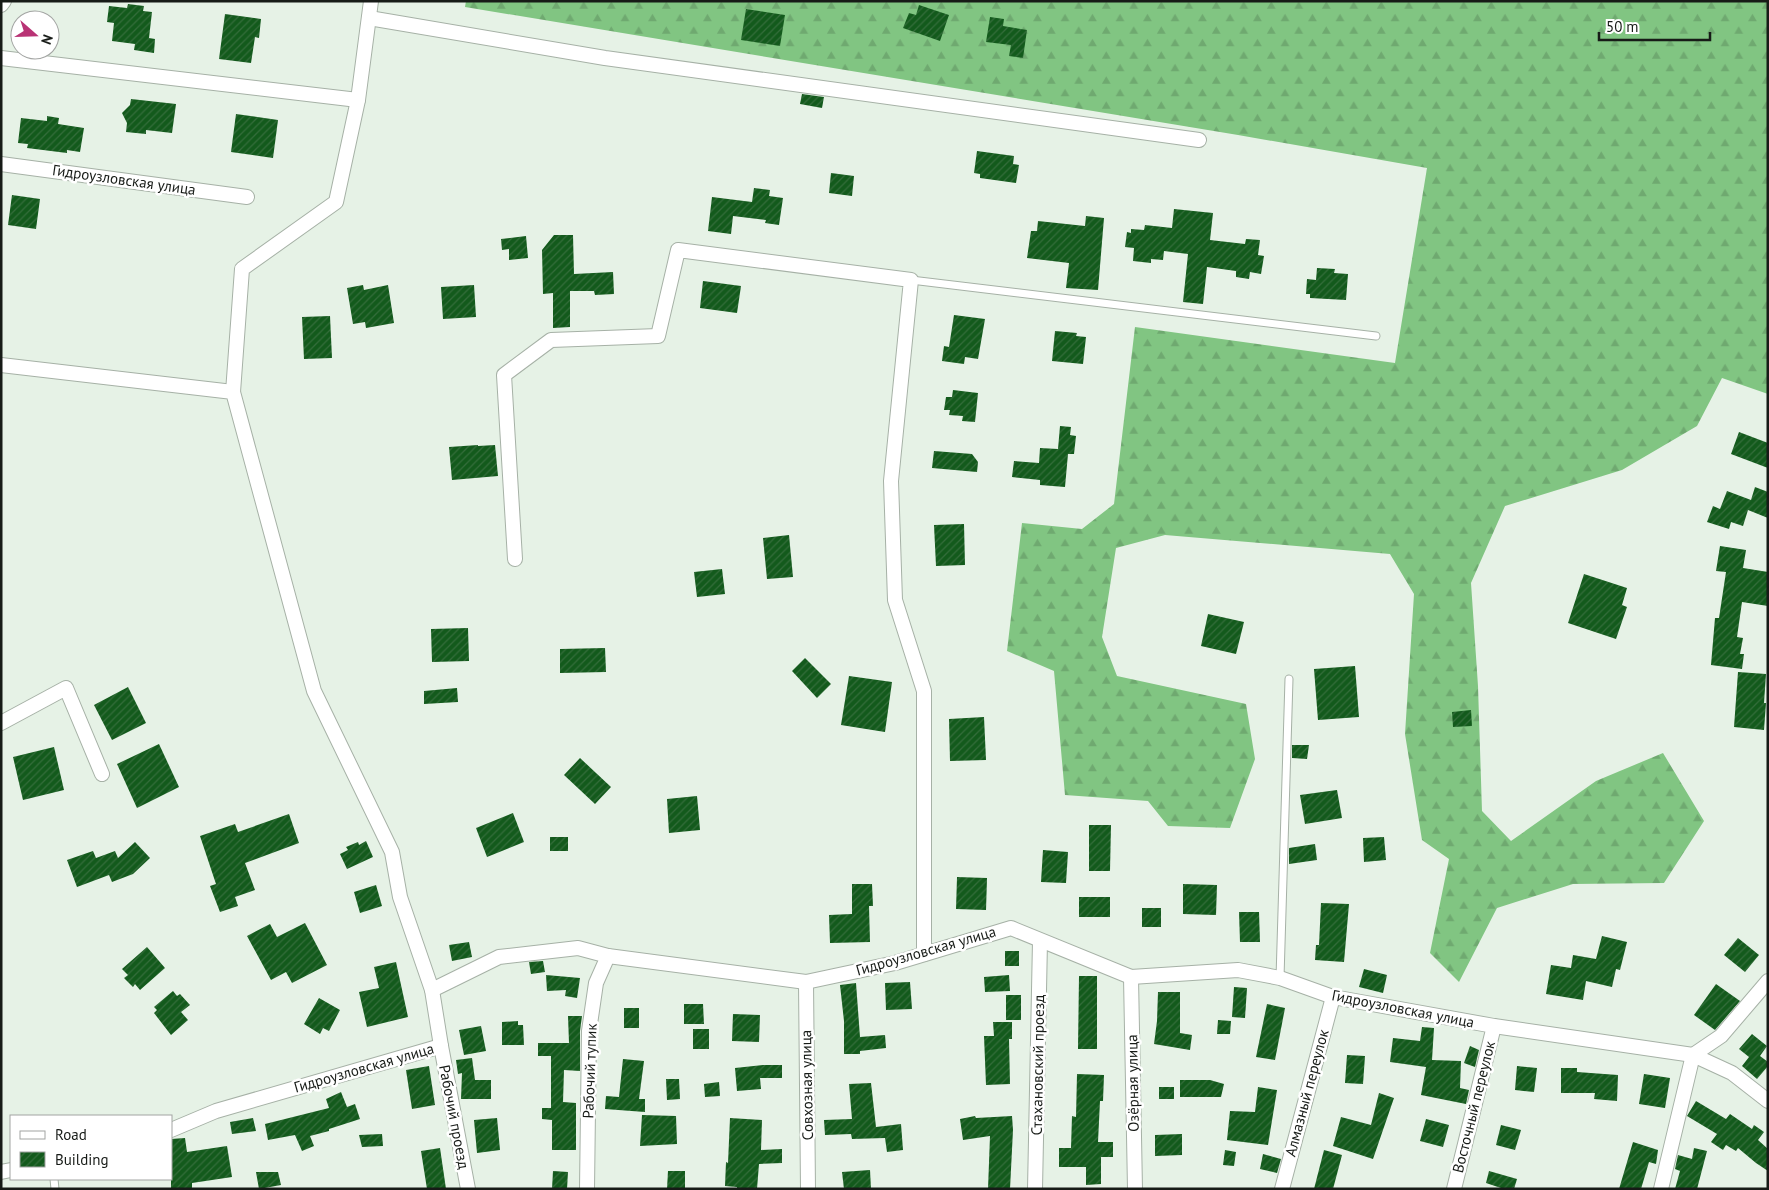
<svg xmlns="http://www.w3.org/2000/svg" width="1769" height="1190" viewBox="0 0 1769 1190" font-family="'PT Sans',sans-serif">
  <defs>
    <pattern id="forest-firs" width="22" height="20" patternUnits="userSpaceOnUse" patternTransform="scale(1.25)"><rect width="22" height="20" fill="#81c582"/><path d="M5 1l3.5 6h-7zM16 11l3.5 6h-7z" fill="#6fa970"/></pattern>
    <pattern id="building-hatch" width="6" height="6" patternUnits="userSpaceOnUse" patternTransform="scale(1.25)"><rect width="6" height="6" fill="#135a1c"/><path d="M-1 1l2-2M0 6l6-6M5 7l2-2" fill="none" stroke="#346d3b"/></pattern>
  </defs>
  <rect width="100%" height="100%" fill="#e6f2e6"/>
  <!-- forest -->
  <polygon fill="url(#forest-firs)" points="466,1 1768,1 1768,394 1722,378 1697,426 1622,470 1505,506 1471,583 1478,686 1482,811 1511,841 1596,781 1663,753 1704,821 1664,883 1573,884 1497,908 1459,982 1430,953 1449,859 1422,840 1405,734 1414,594 1390,554 1165,535 1116,548 1102,637 1117,676 1246,704 1255,759 1230,828 1168,826 1148,801 1065,795 1054,671 1007,651 1022,523 1082,529 1114,504 1135,327 1395,363 1427,168 1238,135 465,7"/>
  <!-- building -->
  <g fill="url(#building-hatch)">
    <polygon points="128,4 144,6 143,11 152,12 149,38 155,39 154,53 134,50 135,44 112,41 114,23 107,22 109,6 127,8"/>
    <polygon points="919,5 949,15 940,41 903,28 909,13 916,15"/>
    <polygon points="746,9 785,15 780,46 741,40"/>
    <polygon points="225,14 261,19 259,38 255,37 251,63 219,59"/>
    <polygon points="990,17 1004,19 1003,26 1027,30 1023,58 1009,56 1011,45 986,42"/>
    <polygon points="802,94 824,97 822,108 800,104"/>
    <polygon points="131,99 176,104 172,133 146,130 146,134 126,132 127,123 122,113 130,105"/>
    <polygon points="236,114 278,120 273,158 231,152"/>
    <polygon points="47,116 59,118 58,124 84,128 80,152 67,150 67,153 27,148 28,144 18,143 21,118 47,121"/>
    <polygon points="977,151 1014,156 1013,164 1019,165 1016,183 980,178 980,174 974,173"/>
    <polygon points="831,173 854,176 852,196 829,193"/>
    <polygon points="754,188 770,190 769,196 783,198 779,225 765,223 766,220 733,216 731,234 708,231 712,197 752,202"/>
    <polygon points="12,195 40,199 36,229 8,225"/>
    <polygon points="1174,209 1213,213 1210,240 1245,244 1246,239 1260,240 1258,255 1264,256 1261,274 1250,272 1249,279 1236,277 1236,271 1207,267 1203,304 1183,302 1188,254 1164,251 1163,260 1151,259 1151,263 1133,261 1134,248 1125,247 1127,232 1131,233 1131,229 1144,230 1145,225 1172,228"/>
    <polygon points="1086,216 1104,218 1098,290 1066,288 1069,263 1027,258 1031,231 1037,231 1038,221 1085,226"/>
    <polygon points="554,235 573,235 574,274 613,272 614,294 595,295 594,291 570,291 570,327 553,328 553,293 543,294 542,250"/>
    <polygon points="526,236 528,258 509,260 509,249 502,250 501,239"/>
    <polygon points="1317,268 1335,269 1334,273 1348,274 1346,300 1310,298 1310,294 1306,294 1307,279 1316,280"/>
    <polygon points="703,281 741,286 737,313 700,308"/>
    <polygon points="363,285 364,290 388,285 394,323 366,328 365,322 353,324 347,288"/>
    <polygon points="474,285 476,317 443,319 441,287"/>
    <polygon points="954,315 985,319 978,359 965,357 964,364 942,361 944,346 949,347"/>
    <polygon points="330,316 332,358 304,359 302,317"/>
    <polygon points="1055,331 1077,333 1076,336 1086,337 1083,364 1052,361"/>
    <polygon points="953,390 978,393 975,422 962,421 963,416 949,415 950,410 944,410 946,397 952,397"/>
    <polygon points="1060,426 1071,427 1070,435 1076,436 1074,454 1068,454 1065,487 1040,485 1040,480 1012,477 1014,461 1039,463 1040,448 1058,449"/>
    <polygon points="1739,432 1768,443 1768,468 1731,454"/>
    <polygon points="478,445 478,446 495,445 498,476 452,480 449,447"/>
    <polygon points="934,451 972,454 978,462 977,472 932,468"/>
    <polygon points="1755,487 1768,492 1768,518 1748,510 1743,526 1731,522 1729,529 1707,522 1713,506 1720,509 1727,491 1751,500"/>
    <polygon points="964,524 965,565 936,566 934,525"/>
    <polygon points="789,535 793,577 767,579 763,538"/>
    <polygon points="1720,546 1746,550 1743,568 1768,572 1768,606 1742,602 1737,637 1743,638 1740,654 1744,654 1742,669 1711,665 1715,618 1719,618 1726,572 1716,571"/>
    <polygon points="722,569 725,594 697,597 694,572"/>
    <polygon points="1584,574 1627,588 1622,605 1627,607 1616,639 1568,623"/>
    <polygon points="1208,614 1244,622 1236,654 1201,646"/>
    <polygon points="468,628 469,661 432,662 431,629"/>
    <polygon points="605,648 606,672 560,673 560,649"/>
    <polygon points="805,658 831,684 817,698 792,671"/>
    <polygon points="1355,666 1359,717 1318,720 1314,669"/>
    <polygon points="1738,672 1766,674 1764,703 1766,703 1764,730 1734,727"/>
    <polygon points="849,676 892,682 885,732 841,725"/>
    <polygon points="128,687 146,723 112,740 94,705"/>
    <polygon points="457,688 458,702 424,704 424,691"/>
    <polygon points="1471,710 1472,726 1453,727 1452,712"/>
    <polygon points="984,717 986,760 950,761 949,719"/>
    <polygon points="159,744 179,787 137,808 117,764"/>
    <polygon points="1292,745 1309,745 1307,759 1292,758"/>
    <polygon points="54,747 64,790 23,800 13,757"/>
    <polygon points="580,758 611,787 595,804 564,775"/>
    <polygon points="1337,790 1342,818 1305,824 1300,795"/>
    <polygon points="697,796 700,830 669,833 667,799"/>
    <polygon points="513,813 524,842 487,857 476,828"/>
    <polygon points="289,814 299,843 245,863 255,890 235,897 238,906 220,912 210,886 216,884 200,836 235,824 238,832"/>
    <polygon points="1089,825 1111,825 1110,871 1089,871"/>
    <rect x="550" y="837" width="18" height="14"/>
    <polygon points="1384,837 1386,860 1364,862 1363,838"/>
    <polygon points="366,841 373,857 347,869 340,854 348,850 346,847 358,842 359,845"/>
    <polygon points="135,842 150,858 133,874 112,882 109,875 77,887 67,860 93,851 96,858 115,851 118,858"/>
    <polygon points="1315,844 1317,860 1289,864 1289,848"/>
    <polygon points="1043,850 1068,852 1066,883 1041,882"/>
    <polygon points="957,877 987,878 986,910 956,909"/>
    <polygon points="852,884 872,884 873,906 869,906 870,942 830,943 829,915 852,914"/>
    <polygon points="1183,884 1217,885 1216,915 1183,914"/>
    <polygon points="376,885 382,906 360,913 354,892"/>
    <rect x="1079" y="897" width="31" height="20"/>
    <polygon points="1321,903 1349,904 1344,962 1315,960 1316,945 1319,945"/>
    <rect x="1142" y="908" width="19" height="19"/>
    <polygon points="1239,912 1259,912 1260,942 1240,942"/>
    <polygon points="305,923 327,965 292,983 286,972 271,980 247,936 270,924 277,937"/>
    <polygon points="1602,936 1627,942 1620,970 1616,969 1612,987 1586,981 1583,1000 1546,994 1551,965 1571,968 1573,955 1596,959"/>
    <polygon points="1738,938 1759,955 1745,972 1724,955"/>
    <polygon points="469,942 472,957 452,961 449,945"/>
    <polygon points="147,947 165,968 140,990 135,984 133,987 124,978 128,975 122,969"/>
    <rect x="1005" y="951" width="14" height="15"/>
    <polygon points="543,961 545,972 531,974 529,962"/>
    <polygon points="396,962 408,1017 367,1027 359,992 379,988 374,967"/>
    <polygon points="1364,969 1387,975 1383,993 1359,987"/>
    <polygon points="546,975 580,978 577,998 565,996 566,990 547,991"/>
    <polygon points="1009,975 1010,991 985,992 984,977"/>
    <polygon points="1079,976 1097,976 1097,1049 1078,1049"/>
    <polygon points="910,982 912,1009 886,1010 885,983"/>
    <polygon points="856,983 860,1037 885,1035 886,1048 860,1051 860,1054 844,1054 844,1021 840,985"/>
    <polygon points="1716,984 1740,1001 1715,1030 1694,1015"/>
    <polygon points="1234,987 1247,988 1245,1018 1232,1017"/>
    <polygon points="173,991 177,996 180,994 190,1005 181,1012 188,1020 171,1035 154,1013 157,1010 154,1007"/>
    <polygon points="1158,992 1180,992 1180,1033 1192,1035 1190,1050 1154,1044 1157,1021"/>
    <rect x="1006" y="995" width="15" height="25"/>
    <polygon points="319,998 340,1010 329,1031 323,1028 320,1034 304,1024"/>
    <polygon points="684,1004 703,1004 704,1024 684,1024"/>
    <polygon points="1267,1004 1285,1008 1275,1060 1256,1057"/>
    <rect x="624" y="1008" width="15" height="20"/>
    <polygon points="733,1014 760,1015 759,1042 732,1041"/>
    <polygon points="568,1016 582,1016 580,1031 580,1071 564,1070 563,1102 576,1103 576,1150 552,1150 552,1120 542,1119 542,1108 551,1108 551,1056 538,1056 538,1043 569,1043"/>
    <polygon points="1218,1020 1231,1021 1230,1034 1217,1034"/>
    <polygon points="518,1021 518,1025 523,1025 524,1045 502,1045 502,1022"/>
    <polygon points="993,1022 1012,1022 1012,1039 1009,1039 1010,1084 986,1085 984,1036 994,1036"/>
    <polygon points="481,1026 486,1051 464,1055 459,1030"/>
    <polygon points="1422,1027 1434,1028 1432,1060 1461,1061 1460,1088 1469,1090 1466,1104 1421,1095 1426,1067 1390,1062 1393,1038 1420,1041"/>
    <rect x="693" y="1029" width="16" height="20"/>
    <polygon points="1752,1034 1767,1046 1760,1056 1768,1062 1768,1066 1757,1079 1742,1066 1749,1057 1739,1049"/>
    <polygon points="1470,1046 1479,1050 1475,1067 1464,1063"/>
    <polygon points="1347,1055 1365,1056 1363,1084 1345,1083"/>
    <polygon points="472,1058 475,1080 491,1080 491,1099 461,1099 462,1073 458,1074 456,1060"/>
    <polygon points="623,1059 644,1061 639,1099 645,1099 645,1112 605,1109 606,1096 619,1097"/>
    <polygon points="763,1065 782,1065 782,1078 760,1078 761,1089 737,1091 735,1068"/>
    <polygon points="429,1066 435,1105 412,1109 406,1070"/>
    <polygon points="1517,1066 1537,1068 1534,1092 1515,1090"/>
    <polygon points="1561,1068 1577,1068 1577,1072 1618,1075 1617,1101 1594,1099 1595,1093 1561,1093"/>
    <polygon points="1077,1074 1104,1075 1103,1101 1100,1101 1098,1142 1113,1142 1113,1157 1101,1157 1101,1184 1086,1185 1086,1167 1059,1167 1059,1148 1071,1148 1072,1116 1076,1117"/>
    <polygon points="1644,1074 1670,1078 1665,1108 1639,1104"/>
    <polygon points="666,1079 679,1079 680,1099 667,1100"/>
    <polygon points="1180,1080 1210,1080 1224,1084 1221,1097 1180,1097"/>
    <polygon points="719,1082 720,1096 705,1097 704,1084"/>
    <polygon points="871,1083 876,1127 901,1124 903,1150 887,1152 885,1138 852,1139 851,1134 825,1135 824,1120 852,1119 849,1084"/>
    <rect x="1159" y="1087" width="15" height="12"/>
    <polygon points="1258,1087 1277,1090 1268,1145 1227,1140 1230,1111 1255,1112"/>
    <polygon points="341,1092 347,1107 355,1104 360,1119 329,1129 329,1131 310,1136 314,1146 302,1151 295,1135 268,1140 265,1124 329,1108 326,1099"/>
    <polygon points="1379,1093 1394,1098 1373,1159 1333,1146 1341,1117 1371,1125"/>
    <polygon points="1696,1101 1726,1119 1730,1114 1752,1129 1754,1125 1764,1132 1758,1140 1768,1149 1768,1171 1756,1163 1738,1148 1736,1151 1726,1145 1723,1150 1711,1142 1717,1134 1687,1116"/>
    <polygon points="642,1115 676,1116 677,1144 640,1146"/>
    <polygon points="975,1116 976,1118 1012,1116 1013,1130 1010,1189 988,1189 990,1136 963,1140 960,1119"/>
    <polygon points="253,1118 256,1131 232,1134 230,1122"/>
    <polygon points="497,1118 500,1150 477,1153 474,1120"/>
    <polygon points="730,1118 762,1120 761,1150 782,1149 782,1163 759,1164 757,1189 737,1189 737,1187 725,1186 726,1162 728,1163"/>
    <polygon points="1426,1119 1449,1125 1443,1147 1420,1141"/>
    <polygon points="1501,1125 1521,1130 1515,1150 1496,1145"/>
    <polygon points="382,1134 383,1146 362,1147 359,1135"/>
    <polygon points="1182,1134 1182,1155 1155,1156 1155,1135"/>
    <polygon points="185,1138 187,1152 227,1146 232,1177 192,1183 192,1189 171,1189 171,1139"/>
    <polygon points="1633,1142 1658,1150 1656,1164 1649,1162 1641,1189 1619,1189"/>
    <polygon points="440,1148 446,1189 427,1189 421,1151"/>
    <polygon points="1694,1148 1707,1151 1697,1189 1675,1189 1680,1171 1675,1169 1678,1155 1692,1159"/>
    <polygon points="1225,1150 1236,1152 1234,1166 1223,1165"/>
    <polygon points="1324,1150 1342,1155 1333,1189 1314,1189"/>
    <polygon points="1263,1154 1281,1159 1277,1173 1260,1169"/>
    <polygon points="870,1170 871,1189 844,1189 842,1172"/>
    <polygon points="553,1171 568,1172 567,1189 552,1189"/>
    <polygon points="668,1171 685,1171 685,1189 667,1189"/>
    <polygon points="1489,1171 1517,1179 1514,1189 1504,1189 1486,1183"/>
    <polygon points="256,1172 278,1172 281,1185 259,1189"/>
  </g>
  <g fill="none" stroke-linecap="round" stroke-linejoin="round">
    <!-- service casing -->
    <g stroke="#a6b1a6" stroke-width="9">
      <g id="service">
        <polyline points="911,280 1376,336"/>
        <polyline points="1280,978 1289,679"/>
        <polyline points="54,1179 55,1189"/>
      </g>
    </g>
    <!-- minor casing -->
    <g stroke="#a6b1a6" stroke-width="16">
      <g id="minor">
        <polyline points="1,5 4,1"/>
        <polyline points="369,18 605,58 1199,140"/>
        <polyline points="1,58 358,100"/>
        <polyline points="1,164 247,197"/>
        <polyline points="1,365 233,392 314,691 392,852 400,897 432,990"/>
        <polyline points="233,392 242,269 336,202 358,100 371,1"/>
        <polyline points="515,559 504,375 551,340 658,336 678,250 911,280 891,481 895,600 924,691 924,954"/>
        <polyline points="1,723 66,688 102,774"/>
        <polyline points="1131,977 1135,1189"/>
        <polyline points="806,982 808,1189"/>
        <polyline points="171,1130 216,1111 441,1046"/>
        <polyline points="1,1172 11,1170"/>
        <polyline points="468,1189 441,1046 432,990 499,957 578,948 608,956 806,982 895,963 1011,928 1131,977 1238,970 1280,978 1333,997 1494,1026 1693,1055 1732,1073 1768,1101"/>
        <polyline points="587,1189 589,1031 596,983 608,956"/>
        <polyline points="1035,1189 1040,941"/>
        <polyline points="1282,1189 1333,997"/>
        <polyline points="1454,1189 1494,1026"/>
        <polyline points="1661,1189 1693,1055 1721,1036 1768,981"/>
      </g>
    </g>
    <!-- service -->
    <use href="#service" stroke="#fff" stroke-width="7"/>
    <!-- minor -->
    <use href="#minor" stroke="#fff" stroke-width="14"/>
  </g>
  <g text-anchor="middle" stroke-width="5" stroke-linejoin="round" paint-order="stroke">
    <!-- street labels -->
    <g font-size="15" fill="#171b17" stroke="#fff">
      <text transform="translate(124 180) rotate(8)" y="5">Гидроузловская улица</text>
      <text transform="translate(926 951) rotate(-16)" y="5">Гидроузловская улица</text>
      <text transform="translate(1403 1009) rotate(11)" y="5">Гидроузловская улица</text>
      <text transform="translate(1038 1065) rotate(-89)" y="5">Стахановский проезд</text>
      <text transform="translate(364 1068) rotate(-16)" y="5">Гидроузловская улица</text>
      <text transform="translate(590 1071) rotate(-88)" y="5">Рабочий тупик</text>
      <text transform="translate(1133 1083) rotate(-91)" y="5">Озёрная улица</text>
      <text transform="translate(807 1085) rotate(-91)" y="5">Совхозная улица</text>
      <text transform="translate(1307 1093) rotate(-75)" y="5">Алмазный переулок</text>
      <text transform="translate(1474 1107) rotate(-76)" y="5">Восточный переулок</text>
      <text transform="translate(454 1117) rotate(79)" y="5">Рабочий проезд</text>
    </g>
  </g>
  <!-- border -->
  <rect width="1769" height="1190" fill="none" stroke="#171b17" stroke-width="5"/>
  <!-- legend -->
  <rect x="10" y="1115" width="162" height="65" fill="#ffffff" stroke="#a2a4a2"/>
  <rect x="20" y="1131" width="25" height="8" fill="#ffffff" stroke="#a2a4a2"/>
  <text x="55" y="1140" font-size="15" fill="#171b17">Road</text>
  <rect x="20" y="1152" width="25" height="15" fill="url(#building-hatch)" stroke="#a2a4a2"/>
  <text x="55" y="1165" font-size="15" fill="#171b17">Building</text>
  <!-- north arrow -->
  <g transform="translate(35 35) rotate(110)"><circle r="24" fill="#ffffff" stroke="#a2a4a2"/>
  <path d="M0-4L9 19L0 12L-9 19Z" fill="#b93375"/>
  <text y="-8" font-size="14" font-weight="bold" text-anchor="middle" fill="#171b17">N</text>
  </g>
  <!-- scale -->
  <path d="M1599 32v8h111v-8" fill="none" stroke="#171b17" stroke-width="2.5"/>
  <text x="1606" y="32" font-size="15" fill="#171b17" stroke="#ffffff" stroke-width="4" paint-order="stroke">50 m</text>
</svg>
